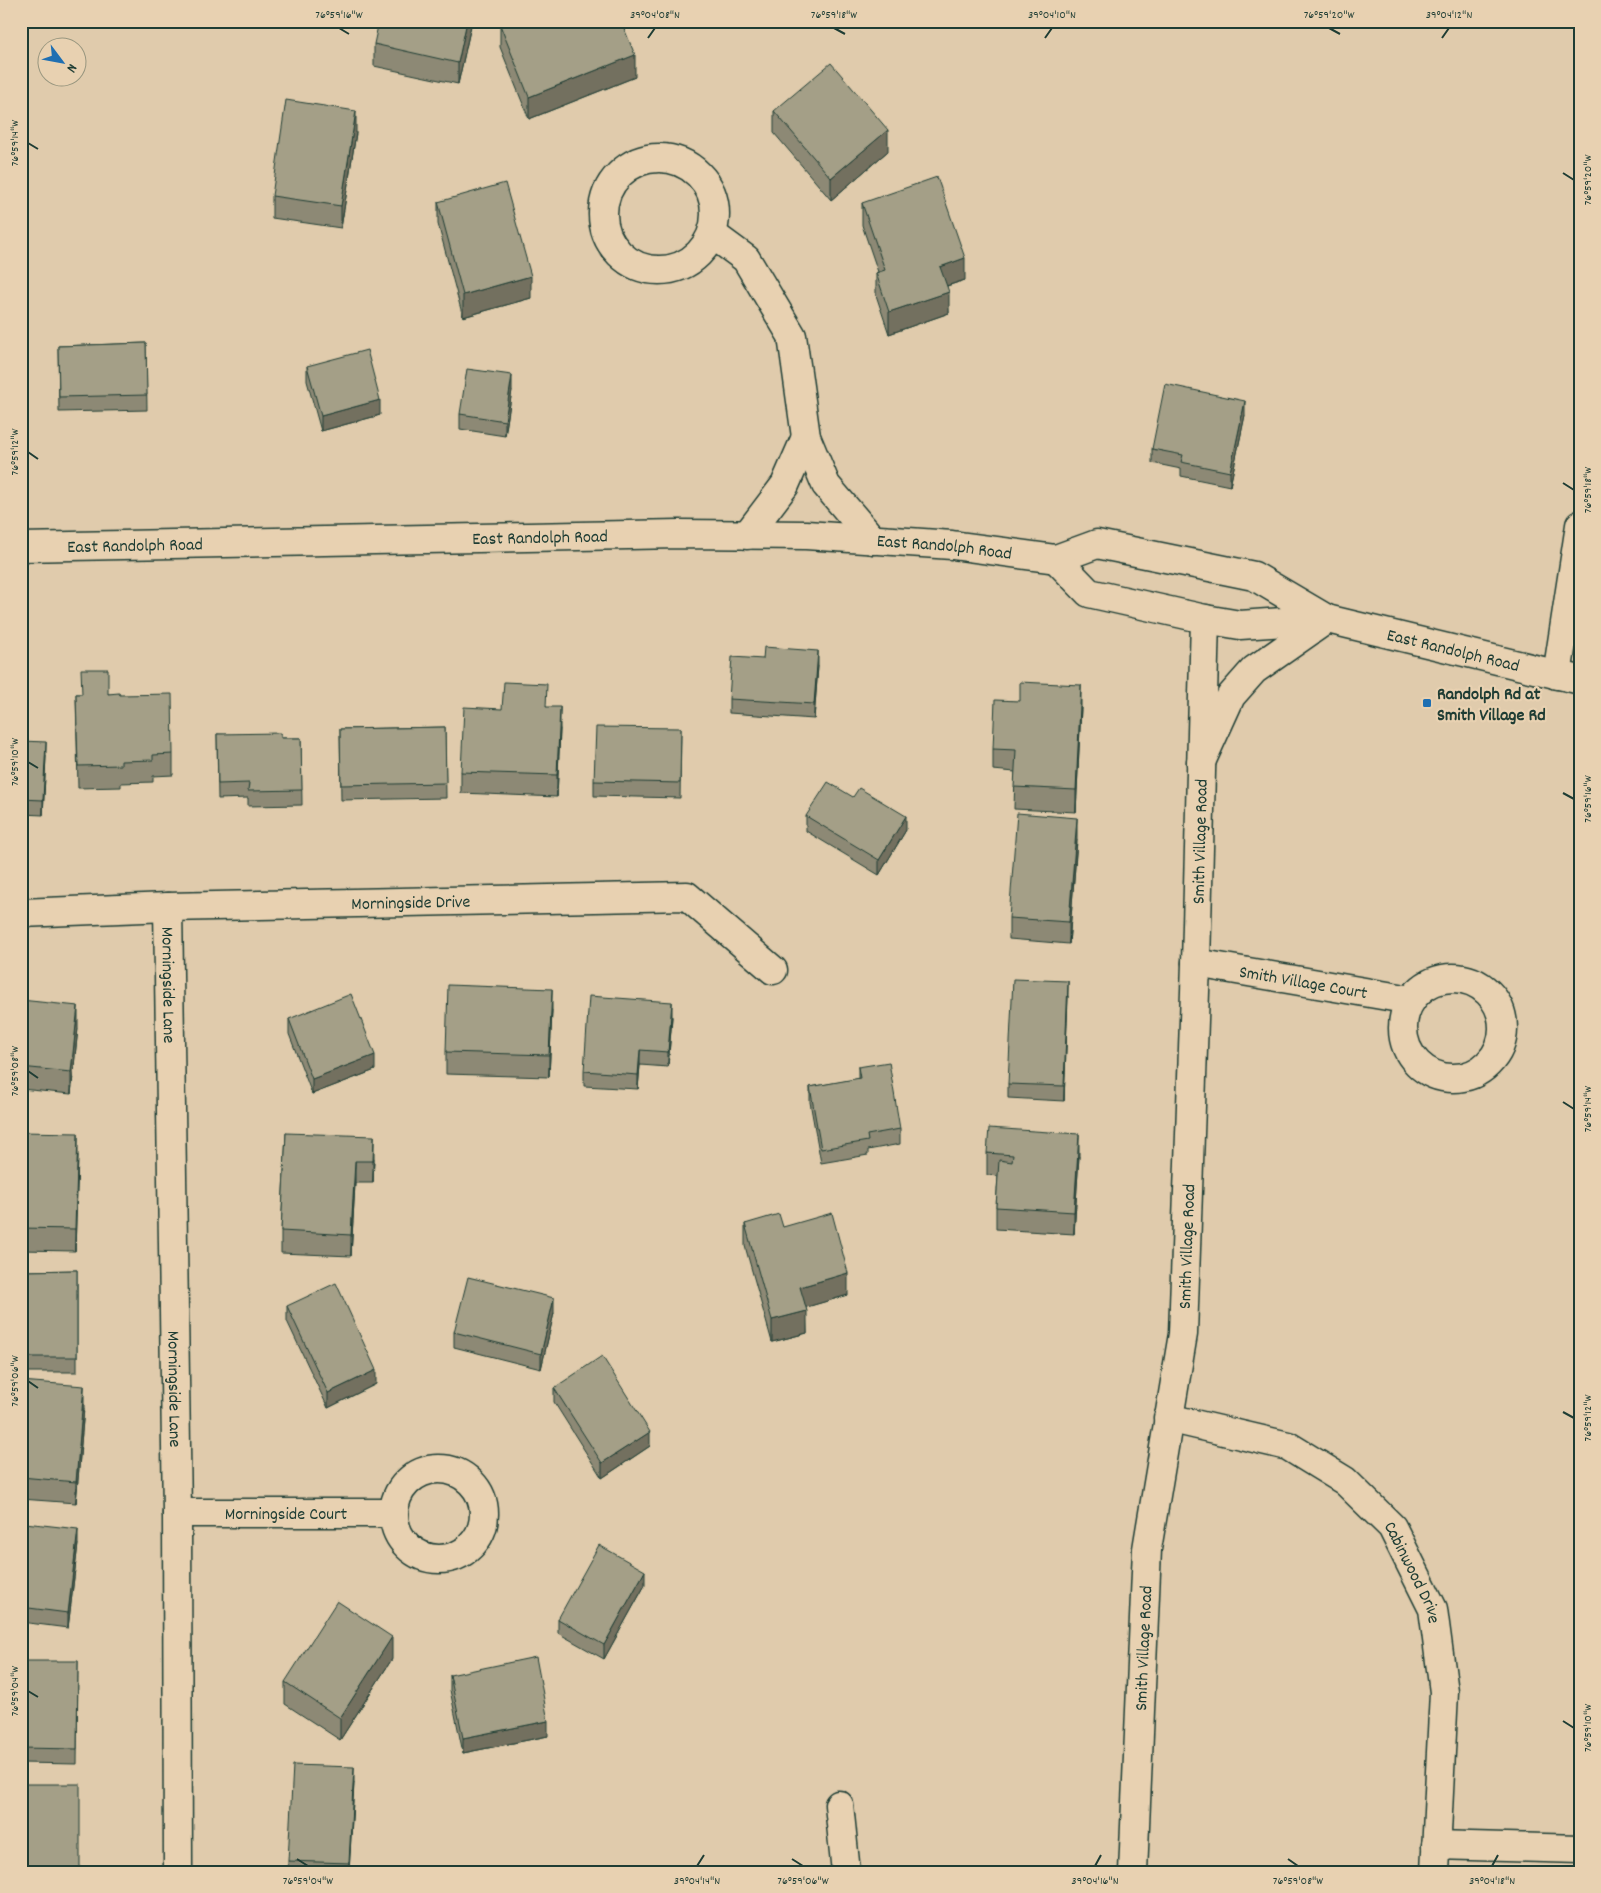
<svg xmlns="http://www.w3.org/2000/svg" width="1601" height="1893" viewBox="0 0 1601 1893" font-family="Dekko,sans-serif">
  <rect width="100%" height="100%" fill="#e0cbac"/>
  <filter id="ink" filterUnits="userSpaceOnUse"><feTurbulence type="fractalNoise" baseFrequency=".02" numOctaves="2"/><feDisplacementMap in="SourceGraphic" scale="10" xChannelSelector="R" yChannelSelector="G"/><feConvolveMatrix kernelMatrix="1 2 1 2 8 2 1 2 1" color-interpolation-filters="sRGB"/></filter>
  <g filter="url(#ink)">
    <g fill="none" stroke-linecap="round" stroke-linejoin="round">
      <!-- minor casing -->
      <g stroke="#1f3d34" stroke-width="31">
        <g id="minor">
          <circle cx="659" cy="214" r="56"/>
          <polyline points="712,234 746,259 792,336 806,437 826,485 873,540"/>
          <polyline points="747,535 785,485 806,437"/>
          <polyline points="1557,675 1580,525"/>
          <path id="s1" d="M168,907L177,1513L178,1872"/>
          <path id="s2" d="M21,913L168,907L687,896L773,970"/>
          <path id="s3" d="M1196,963L1411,1000"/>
          <circle cx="1453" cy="1028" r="50"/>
          <path id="s4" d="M1168,1418L1288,1446L1345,1481L1392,1527L1433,1609L1444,1692L1435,1872"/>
          <circle cx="439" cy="1514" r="45"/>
          <path id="s5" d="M177,1513H394"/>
          <polyline points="839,1805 846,1872"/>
          <polyline points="1436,1845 1580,1849"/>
          <path id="s6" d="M1133,1872L1147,1549L1183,1334L1196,963L1205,619"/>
        </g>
      </g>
      <!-- major casing -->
      <g stroke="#1f3d34" stroke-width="31">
        <g id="major">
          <path id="s7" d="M21,547L679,534L806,535L952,545L1056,559L1097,544L1254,576L1327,619L1580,680"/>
          <polyline points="1056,559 1089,593 1205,619 1240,625 1327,619"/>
          <polyline points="1201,762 1231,696 1254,670 1327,619"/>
        </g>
      </g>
      <!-- minor -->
      <use href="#minor" stroke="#e8d1b1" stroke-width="28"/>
      <!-- major -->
      <use href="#major" stroke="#e8d1b1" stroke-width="28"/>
    </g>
    <!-- wall -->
    <g fill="#8d8974" stroke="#1f3d34">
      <polygon points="472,21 458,84 374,66 374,44"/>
      <polygon points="500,25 635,77 529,119 500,47"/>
      <polygon points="774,111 888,151 831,200 774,133"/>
      <polygon points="356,133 341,228 272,218 272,196"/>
      <polygon points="438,202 531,298 463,317 438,224"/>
      <polygon points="862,203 965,280 947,286 949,313 889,334 876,295 876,273 878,272 862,225"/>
      <polygon points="146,343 147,410 59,412 58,346"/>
      <polygon points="307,366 380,415 321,431 307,381"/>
      <polygon points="512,390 505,436 460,429 460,414"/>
      <polygon points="1245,415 1230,486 1181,476 1181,469 1152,463 1152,449"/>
      <polygon points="763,659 818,666 814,719 729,713 729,699"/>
      <polygon points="76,694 108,694 120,695 173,754 173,775 153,776 153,782 121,783 121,787 78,788"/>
      <polygon points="547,707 560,729 557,797 461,793 461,772 502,709"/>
      <polygon points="1081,707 1076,812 1014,809 1015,772 993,770 993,749"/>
      <polygon points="445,727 446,798 341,800 340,729"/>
      <polygon points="681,728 680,798 594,796 594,781"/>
      <polygon points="217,734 281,738 301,738 302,805 248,806 248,798 218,799"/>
      <polygon points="21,741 46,756 43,815 21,814"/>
      <polygon points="806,816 906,830 879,875 806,831"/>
      <polygon points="1077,840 1069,944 1009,939 1009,918"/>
      <polygon points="1068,996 1064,1101 1008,1098 1008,1084"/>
      <polygon points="21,1000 78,1028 71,1094 21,1089"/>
      <polygon points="552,1010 549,1077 446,1074 446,1052"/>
      <polygon points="672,1017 668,1067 640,1065 638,1089 584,1086 584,1071"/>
      <polygon points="289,1019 375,1070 312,1094 289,1034"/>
      <polygon points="858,1067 900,1129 900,1144 868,1150 868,1155 821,1163 810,1102 810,1087 858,1079"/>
      <polygon points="21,1132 78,1155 75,1251 21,1250"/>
      <polygon points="286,1133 374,1158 373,1183 355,1183 351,1256 281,1253 281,1231"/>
      <polygon points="987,1153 1079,1156 1074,1234 996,1229 996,1207 998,1176 987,1175"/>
      <polygon points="745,1224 783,1227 848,1295 806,1307 807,1333 772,1342 745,1246"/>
      <polygon points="77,1270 77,1372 26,1372 26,1271"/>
      <polygon points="287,1306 376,1384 328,1408 287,1321"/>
      <polygon points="554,1313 541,1369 454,1347 454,1332"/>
      <polygon points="21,1381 84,1408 76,1503 21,1499"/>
      <polygon points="554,1388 650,1446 602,1478 554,1402"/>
      <polygon points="78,1544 68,1628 21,1622 21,1551"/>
      <polygon points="645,1585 604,1659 558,1633 558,1619"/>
      <polygon points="392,1659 340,1740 285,1704 285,1682"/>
      <polygon points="78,1661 77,1764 21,1763 21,1690"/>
      <polygon points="450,1675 548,1736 463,1753 450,1690"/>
      <polygon points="354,1782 349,1872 288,1872 288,1861"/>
    </g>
    <!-- shaded-wall -->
    <g fill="#736f5e" stroke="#1f3d34">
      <polygon points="467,21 472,21 458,84 458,63"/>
      <polygon points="635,55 635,77 529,119 529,97"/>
      <polygon points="356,111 356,133 341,228 341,206"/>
      <polygon points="888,130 888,151 831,200 831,178"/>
      <polygon points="965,258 965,280 940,288 940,267"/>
      <polygon points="531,276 531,298 463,317 463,295"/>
      <polygon points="949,292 949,313 889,334 889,312"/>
      <polygon points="512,375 512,390 505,436 505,421"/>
      <polygon points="380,400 380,415 321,431 321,416"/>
      <polygon points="1245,401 1245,415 1230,486 1230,472"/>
      <polygon points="818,651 818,666 814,719 814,704"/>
      <polygon points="1081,685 1081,707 1076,812 1076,790"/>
      <polygon points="560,707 560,729 557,797 557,775"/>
      <polygon points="46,742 46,756 43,815 43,800"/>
      <polygon points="906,816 906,830 879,875 879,860"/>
      <polygon points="1077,818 1077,840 1069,944 1069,922"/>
      <polygon points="1068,981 1068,996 1064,1101 1064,1086"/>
      <polygon points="552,989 552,1010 549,1077 549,1055"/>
      <polygon points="672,1002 672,1017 668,1067 668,1052"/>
      <polygon points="78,1006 78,1028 71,1094 71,1072"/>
      <polygon points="640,1050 640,1065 638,1089 638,1075"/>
      <polygon points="375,1055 375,1070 312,1094 312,1079"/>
      <polygon points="78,1133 78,1155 75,1251 75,1229"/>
      <polygon points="1079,1134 1079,1156 1074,1234 1074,1212"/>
      <polygon points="374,1136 374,1158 373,1183 373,1161"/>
      <polygon points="355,1161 355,1183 351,1256 351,1235"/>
      <polygon points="848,1273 848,1295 800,1309 800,1287"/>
      <polygon points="554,1298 554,1313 541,1369 541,1354"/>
      <polygon points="807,1311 807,1333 772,1342 772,1320"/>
      <polygon points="376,1370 376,1384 328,1408 328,1393"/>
      <polygon points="84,1386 84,1408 76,1503 76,1482"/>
      <polygon points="650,1432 650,1446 602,1478 602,1463"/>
      <polygon points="78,1529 78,1544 68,1628 68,1613"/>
      <polygon points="645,1571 645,1585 604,1659 604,1645"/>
      <polygon points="392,1637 392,1659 340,1740 340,1718"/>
      <polygon points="548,1721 548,1736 463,1753 463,1738"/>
      <polygon points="354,1767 354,1782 349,1872 349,1863"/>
    </g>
    <!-- building -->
    <g fill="#a49f87" stroke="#1f3d34">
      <polygon points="379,21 467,21 458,63 374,44"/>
      <polygon points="510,21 621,21 635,55 529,97 500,25"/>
      <polygon points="831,63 888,130 831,178 774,111"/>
      <polygon points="286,100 356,111 341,206 272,196"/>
      <polygon points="937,177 965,258 940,267 949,292 889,312 876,273 885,270 862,203"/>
      <polygon points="505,183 531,276 463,295 438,202"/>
      <polygon points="146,343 147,395 59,397 58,346"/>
      <polygon points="367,350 380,400 321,416 307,366"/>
      <polygon points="467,369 512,375 505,421 460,414"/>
      <polygon points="1165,384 1245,401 1230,472 1181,462 1183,455 1152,449"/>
      <polygon points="764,647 818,651 814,704 729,699 732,657 763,659"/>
      <polygon points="81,669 108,669 108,694 119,693 120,695 172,694 173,754 153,755 153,760 121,761 121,765 78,766 76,694 82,694"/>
      <polygon points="504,682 547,684 546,707 560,707 557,775 461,772 464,707 502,709"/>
      <polygon points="1020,682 1081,685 1076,790 1014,787 1016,750 993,749 995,700 1020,701"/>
      <polygon points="445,727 446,783 341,785 340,729"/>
      <polygon points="596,727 681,728 680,783 594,781"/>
      <polygon points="281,733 281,738 301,738 302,790 248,791 249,783 218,784 217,734"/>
      <polygon points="21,741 46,742 43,800 21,799"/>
      <polygon points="828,782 853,797 859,788 906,816 879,860 806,816"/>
      <polygon points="1017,813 1077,818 1069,922 1009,918"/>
      <polygon points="1013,979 1068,981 1064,1086 1008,1084"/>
      <polygon points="448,985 552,989 549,1055 446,1052"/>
      <polygon points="351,994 375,1055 312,1079 289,1019"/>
      <polygon points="589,996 672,1002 668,1052 640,1050 638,1075 584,1071"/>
      <polygon points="21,1000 78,1006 71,1072 21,1067"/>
      <polygon points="889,1062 900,1129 867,1135 868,1141 821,1149 810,1087 860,1078 858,1067"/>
      <polygon points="989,1128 1079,1134 1074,1212 996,1207 999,1160 1012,1162 1013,1155 987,1153"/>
      <polygon points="21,1132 78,1133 75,1229 21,1228"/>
      <polygon points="286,1133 374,1136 373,1161 355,1161 351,1235 281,1231"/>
      <polygon points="832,1213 848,1273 800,1287 807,1311 772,1320 745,1224 779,1214 783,1227"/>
      <polygon points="77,1270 77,1357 26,1357 26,1271"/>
      <polygon points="468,1277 554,1298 541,1354 454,1332"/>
      <polygon points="336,1283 376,1370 328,1393 287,1306"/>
      <polygon points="602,1356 650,1432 602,1463 554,1388"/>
      <polygon points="21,1381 84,1386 76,1482 21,1477"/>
      <polygon points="25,1523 78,1529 68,1613 21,1607 21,1551"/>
      <polygon points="599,1545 645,1571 604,1645 558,1619"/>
      <polygon points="337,1601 392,1637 340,1718 285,1682"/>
      <polygon points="536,1657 548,1721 463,1738 450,1675"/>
      <polygon points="22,1661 78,1661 77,1749 21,1748"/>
      <polygon points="293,1765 354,1767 349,1863 288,1861"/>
      <rect x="21" y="1784" width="59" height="88"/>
    </g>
  </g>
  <!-- ticks -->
  <path fill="none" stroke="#1f3d34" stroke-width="2" d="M339,28L349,34M834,28L845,34M1329,28L1340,34M648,38L655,28M1045,38L1052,28M1442,38L1449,28M28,143L38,149M1563,173L1574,180M28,452L38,459M1563,483L1574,490M28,762L38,768M1563,793L1574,799M28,1071L38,1078M1563,1102L1574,1109M28,1381L38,1388M1563,1412L1574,1418M28,1691L38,1697M1563,1721L1574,1728M297,1859L308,1866M792,1859L803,1866M1288,1859L1298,1866M697,1866L704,1855M1095,1866L1101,1855M1492,1866L1498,1855"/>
  <!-- markers -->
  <rect fill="#1f6fb2" stroke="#e8d1b1" stroke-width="2" x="1422" y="698" width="10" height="10" rx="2.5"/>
  <g text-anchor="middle" stroke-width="4.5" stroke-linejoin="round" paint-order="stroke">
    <!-- street labels -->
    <g font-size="18" fill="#1f3d34" stroke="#e8d1b1">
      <text dy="6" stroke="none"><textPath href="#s7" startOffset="519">East Randolph Road</textPath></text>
      <text dy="6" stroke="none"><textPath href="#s7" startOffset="114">East Randolph Road</textPath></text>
      <text dy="6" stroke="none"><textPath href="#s7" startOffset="924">East Randolph Road</textPath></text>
      <text dy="6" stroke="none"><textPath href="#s7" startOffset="1455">East Randolph Road</textPath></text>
      <text dy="6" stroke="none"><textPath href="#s6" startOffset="1034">Smith Village Road</textPath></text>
      <text dy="6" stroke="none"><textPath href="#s2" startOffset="390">Morningside Drive</textPath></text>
      <text dy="6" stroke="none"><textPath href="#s3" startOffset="109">Smith Village Court</textPath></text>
      <text dy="6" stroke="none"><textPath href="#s1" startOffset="78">Morningside Lane</textPath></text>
      <text dy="6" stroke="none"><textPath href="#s6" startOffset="629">Smith Village Road</textPath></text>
      <text dy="6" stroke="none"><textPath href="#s1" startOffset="482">Morningside Lane</textPath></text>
      <text dy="6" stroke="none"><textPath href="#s5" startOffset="109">Morningside Court</textPath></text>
      <text dy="6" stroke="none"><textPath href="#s4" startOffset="306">Cabinwood Drive</textPath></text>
      <text dy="6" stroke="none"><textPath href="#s6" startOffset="224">Smith Village Road</textPath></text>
    </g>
    <!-- poi labels -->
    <g font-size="18" font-weight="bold" fill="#1f3d34" stroke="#e8d1b1" text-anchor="start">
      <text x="1437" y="699">Randolph Rd at<tspan x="1437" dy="21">Smith Village Rd</tspan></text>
    </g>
  </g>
  <!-- margin -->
  <rect width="1601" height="1893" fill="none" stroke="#e8d1b1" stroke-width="55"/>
  <!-- north arrow -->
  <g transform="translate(62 62) rotate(122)"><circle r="24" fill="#e8d1b1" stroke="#98967f"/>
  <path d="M0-4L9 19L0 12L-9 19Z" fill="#1f6fb2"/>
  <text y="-8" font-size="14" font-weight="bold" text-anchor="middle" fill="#1f3d34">N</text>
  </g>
  <rect x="28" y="28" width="1546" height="1838" fill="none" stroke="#1f3d34" stroke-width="2"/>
  <g font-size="12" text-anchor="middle" fill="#1f3d34">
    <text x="339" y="18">76°59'16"W</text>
    <text x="655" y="18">39°04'08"N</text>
    <text x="834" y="18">76°59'18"W</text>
    <text x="1052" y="18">39°04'10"N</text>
    <text x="1329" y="18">76°59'20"W</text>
    <text x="1449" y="18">39°04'12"N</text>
    <text transform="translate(14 143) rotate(-90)" y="4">76°59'14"W</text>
    <text transform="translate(1587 180) rotate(-90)" y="4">76°59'20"W</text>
    <text transform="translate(14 452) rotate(-90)" y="4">76°59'12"W</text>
    <text transform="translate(1587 490) rotate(-90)" y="4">76°59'18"W</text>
    <text transform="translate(14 762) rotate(-90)" y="4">76°59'10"W</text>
    <text transform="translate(1587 799) rotate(-90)" y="4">76°59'16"W</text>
    <text transform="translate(14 1071) rotate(-90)" y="4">76°59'08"W</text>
    <text transform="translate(1587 1109) rotate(-90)" y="4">76°59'14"W</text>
    <text transform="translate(14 1381) rotate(-90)" y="4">76°59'06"W</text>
    <text transform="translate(1587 1418) rotate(-90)" y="4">76°59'12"W</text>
    <text transform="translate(14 1691) rotate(-90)" y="4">76°59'04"W</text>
    <text transform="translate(1587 1728) rotate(-90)" y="4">76°59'10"W</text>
    <text x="308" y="1884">76°59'04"W</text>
    <text x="697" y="1884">39°04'14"N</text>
    <text x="803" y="1884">76°59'06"W</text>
    <text x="1095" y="1884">39°04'16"N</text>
    <text x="1298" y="1884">76°59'08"W</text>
    <text x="1492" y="1884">39°04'18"N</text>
  </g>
</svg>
